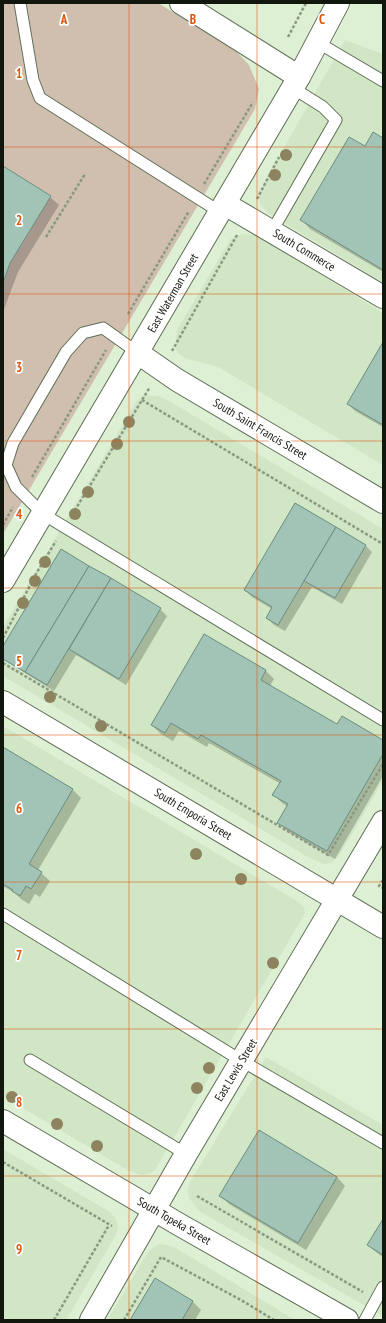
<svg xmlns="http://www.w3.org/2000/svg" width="386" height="1323" viewBox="0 0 386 1323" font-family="'PT Sans Narrow',sans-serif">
  <rect width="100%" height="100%" fill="#def0d4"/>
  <!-- built -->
  <g fill="#d0e6c4">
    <polygon points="345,40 383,54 383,282 269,214 260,204 258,196 261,188"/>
    <polygon points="245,234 256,236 264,240 383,313 383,465 218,367 185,358 178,353 175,347 177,330 230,240 236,235"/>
    <polygon points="143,395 159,396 169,401 383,529 383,781 339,856 331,863 324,864 306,856 3,676 3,627 136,402"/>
    <polygon points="3,726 300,903 304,908 305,913 301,920 155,1170 149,1174 142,1175 129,1171 3,1096"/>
    <polygon points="266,1057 383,1125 383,1316 199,1211 189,1198 188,1190 190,1182"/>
    <polygon points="3,1149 110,1212 115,1218 118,1225 117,1233 66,1320 3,1320"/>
    <polygon points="160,1244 168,1245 174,1247 295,1320 107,1320 148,1252 154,1247"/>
  </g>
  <!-- green -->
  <polygon fill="#d0bfaf" points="3,3 158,3 237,52 249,65 259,89 255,109 3,534"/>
  <!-- shadow -->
  <g fill="#0003">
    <polygon points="383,140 383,272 310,229 302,220"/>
    <polygon points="3,167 50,197 59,205 18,272 3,312"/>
    <polygon points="383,344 383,427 355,411 348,404"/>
    <polygon points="365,545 372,552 342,604 312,587 285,631 274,625 267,618 272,609 252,597 245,590"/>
    <polygon points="62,550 160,609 167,616 126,685 76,655 54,691 3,659 3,648"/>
    <polygon points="204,635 266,671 274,679 270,686 338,726 383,741 383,776 335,859 287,831 279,823 288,807 282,803 274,795 281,784 209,743 207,747 179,731 173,741 161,734 152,725"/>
    <polygon points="3,748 73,790 81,798 38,870 50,881 40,897 35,894 29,904 21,899 16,894 3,886"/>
    <polygon points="337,1177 345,1186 306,1250 229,1204 221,1196"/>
    <polygon points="383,1221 383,1257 377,1253 368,1245"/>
    <polygon points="155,1279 193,1302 201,1310 195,1320 131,1320"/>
  </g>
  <!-- building -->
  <g fill="#a1c4b6" stroke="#6c8d80">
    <polygon points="373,132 383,138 383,270 300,220 349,137 365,146"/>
    <polygon points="3,166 51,196 10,263 3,283"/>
    <polygon points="383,342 383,425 347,404"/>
    <polygon points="295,503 336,527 278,625 266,618 272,607 244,590"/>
    <polygon points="336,527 366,545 335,598 304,581"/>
    <polygon points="61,549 89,566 25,672 3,659 3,646"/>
    <polygon points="89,566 111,578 47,685 25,672"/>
    <polygon points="111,578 161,608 119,679 69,649"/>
    <polygon points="204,634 266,670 261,680 337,724 342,716 383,740 383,754 327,851 277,823 288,804 272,795 281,781 201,735 198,739 171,723 165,733 151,725"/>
    <polygon points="3,747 73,789 29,864 42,872 31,889 26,886 20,896 12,891 13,890 3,884"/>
    <polygon points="259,1130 337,1177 298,1243 219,1196"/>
    <polygon points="383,1219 383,1255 367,1245"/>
    <polygon points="155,1278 193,1301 182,1320 130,1320"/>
  </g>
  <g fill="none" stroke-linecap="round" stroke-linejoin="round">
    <!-- lane casing -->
    <g stroke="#5f6e56" stroke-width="13">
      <g id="lane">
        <polyline points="20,3 33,80 40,98 220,212"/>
        <polyline points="317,42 383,81"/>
        <polyline points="272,231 336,120 323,107 293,88"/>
        <polyline points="138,353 103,328 83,333 66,352 13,443 6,465 16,487 43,514 383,720"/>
        <polyline points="3,914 242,1061 383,1143"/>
        <polyline points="30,1060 186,1154"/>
        <polyline points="365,1320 383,1287"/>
      </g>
    </g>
    <!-- street casing -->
    <g stroke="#5f6e56" stroke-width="24">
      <g id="street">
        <polyline points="181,3 299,77"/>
        <polyline points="225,204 383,297"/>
        <polyline points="138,353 177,380 383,502"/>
        <polyline points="91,1320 186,1154 383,822"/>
      </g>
    </g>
    <!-- secondary casing -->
    <g stroke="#5f6e56" stroke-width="24">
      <g id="secondary">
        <polyline points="3,581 299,77 338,3"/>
        <polyline points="3,702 383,927"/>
        <polyline points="3,1121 180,1225 347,1320"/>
      </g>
    </g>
    <!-- path -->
    <g stroke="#8b9883" stroke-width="2.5" stroke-dasharray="3 2" stroke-linecap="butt">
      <polyline points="288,37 306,3"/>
      <polyline points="204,184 253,102"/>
      <polyline points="257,199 279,157"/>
      <polyline points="46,237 85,174"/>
      <polyline points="128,314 189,211"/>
      <polyline points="172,351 237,235"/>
      <polyline points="142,400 383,544"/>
      <polyline points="32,477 106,350"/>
      <polyline points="72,515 150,387"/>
      <polyline points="3,525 13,507"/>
      <polyline points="3,638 37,572 56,541"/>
      <polyline points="3,663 328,855 383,764"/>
      <polyline points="383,880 379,886 383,888"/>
      <polyline points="3,1162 112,1226"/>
      <polyline points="197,1196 363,1292"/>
      <polyline points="54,1320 109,1225"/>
      <polyline points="124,1320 161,1257 241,1300 274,1320"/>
    </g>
    <!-- lane -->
    <use href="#lane" stroke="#fff" stroke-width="11"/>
    <!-- street -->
    <use href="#street" stroke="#fff" stroke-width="22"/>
    <!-- secondary -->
    <use href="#secondary" stroke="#fff" stroke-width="22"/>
  </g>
  <!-- trees -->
  <g fill="#8d835f">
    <circle cx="286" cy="155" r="6"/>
    <circle cx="275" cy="175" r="6"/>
    <circle cx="129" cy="422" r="6"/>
    <circle cx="117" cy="444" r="6"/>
    <circle cx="88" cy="492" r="6"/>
    <circle cx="75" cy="514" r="6"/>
    <circle cx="45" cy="562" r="6"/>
    <circle cx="35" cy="581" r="6"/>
    <circle cx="23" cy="603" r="6"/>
    <circle cx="50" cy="697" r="6"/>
    <circle cx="101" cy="726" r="6"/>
    <circle cx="196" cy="854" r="6"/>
    <circle cx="241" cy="879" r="6"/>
    <circle cx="273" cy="963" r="6"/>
    <circle cx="209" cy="1068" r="6"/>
    <circle cx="197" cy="1088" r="6"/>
    <circle cx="12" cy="1097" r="6"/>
    <circle cx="57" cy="1124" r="6"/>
    <circle cx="97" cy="1146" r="6"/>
  </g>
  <!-- grid -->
  <path fill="none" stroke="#dd560c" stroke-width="1" stroke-opacity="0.55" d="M129,3V1320M257,3V1320M3,147H383M3,294H383M3,441H383M3,588H383M3,735H383M3,882H383M3,1029H383M3,1176H383"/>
  <g text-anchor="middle" stroke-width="3.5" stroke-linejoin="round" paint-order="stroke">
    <!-- street labels -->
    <g font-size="12" fill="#11170d" stroke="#fff">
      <text transform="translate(304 250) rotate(31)" y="4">South Commerce</text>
      <text transform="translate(173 293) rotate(-60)" y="4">East Waterman Street</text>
      <text transform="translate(260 429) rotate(31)" y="4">South Saint Francis Street</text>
      <text transform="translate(193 814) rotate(31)" y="4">South Emporia Street</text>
      <text transform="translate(236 1070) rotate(-59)" y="4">East Lewis Street</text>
      <text transform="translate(174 1221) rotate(30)" y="4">South Topeka Street</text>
    </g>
  </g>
  <g font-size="13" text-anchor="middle" font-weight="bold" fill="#dd560c" stroke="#fff" stroke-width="3.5" stroke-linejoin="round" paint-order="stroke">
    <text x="64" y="24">A</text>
    <text x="193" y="24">B</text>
    <text x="322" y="24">C</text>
    <text x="19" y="78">1</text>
    <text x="19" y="225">2</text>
    <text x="19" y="372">3</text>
    <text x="19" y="519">4</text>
    <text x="19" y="666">5</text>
    <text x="19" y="813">6</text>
    <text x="19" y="960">7</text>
    <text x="19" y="1107">8</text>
    <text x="19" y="1254">9</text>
  </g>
  <!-- border -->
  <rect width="386" height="1323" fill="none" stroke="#11170d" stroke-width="8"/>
</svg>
